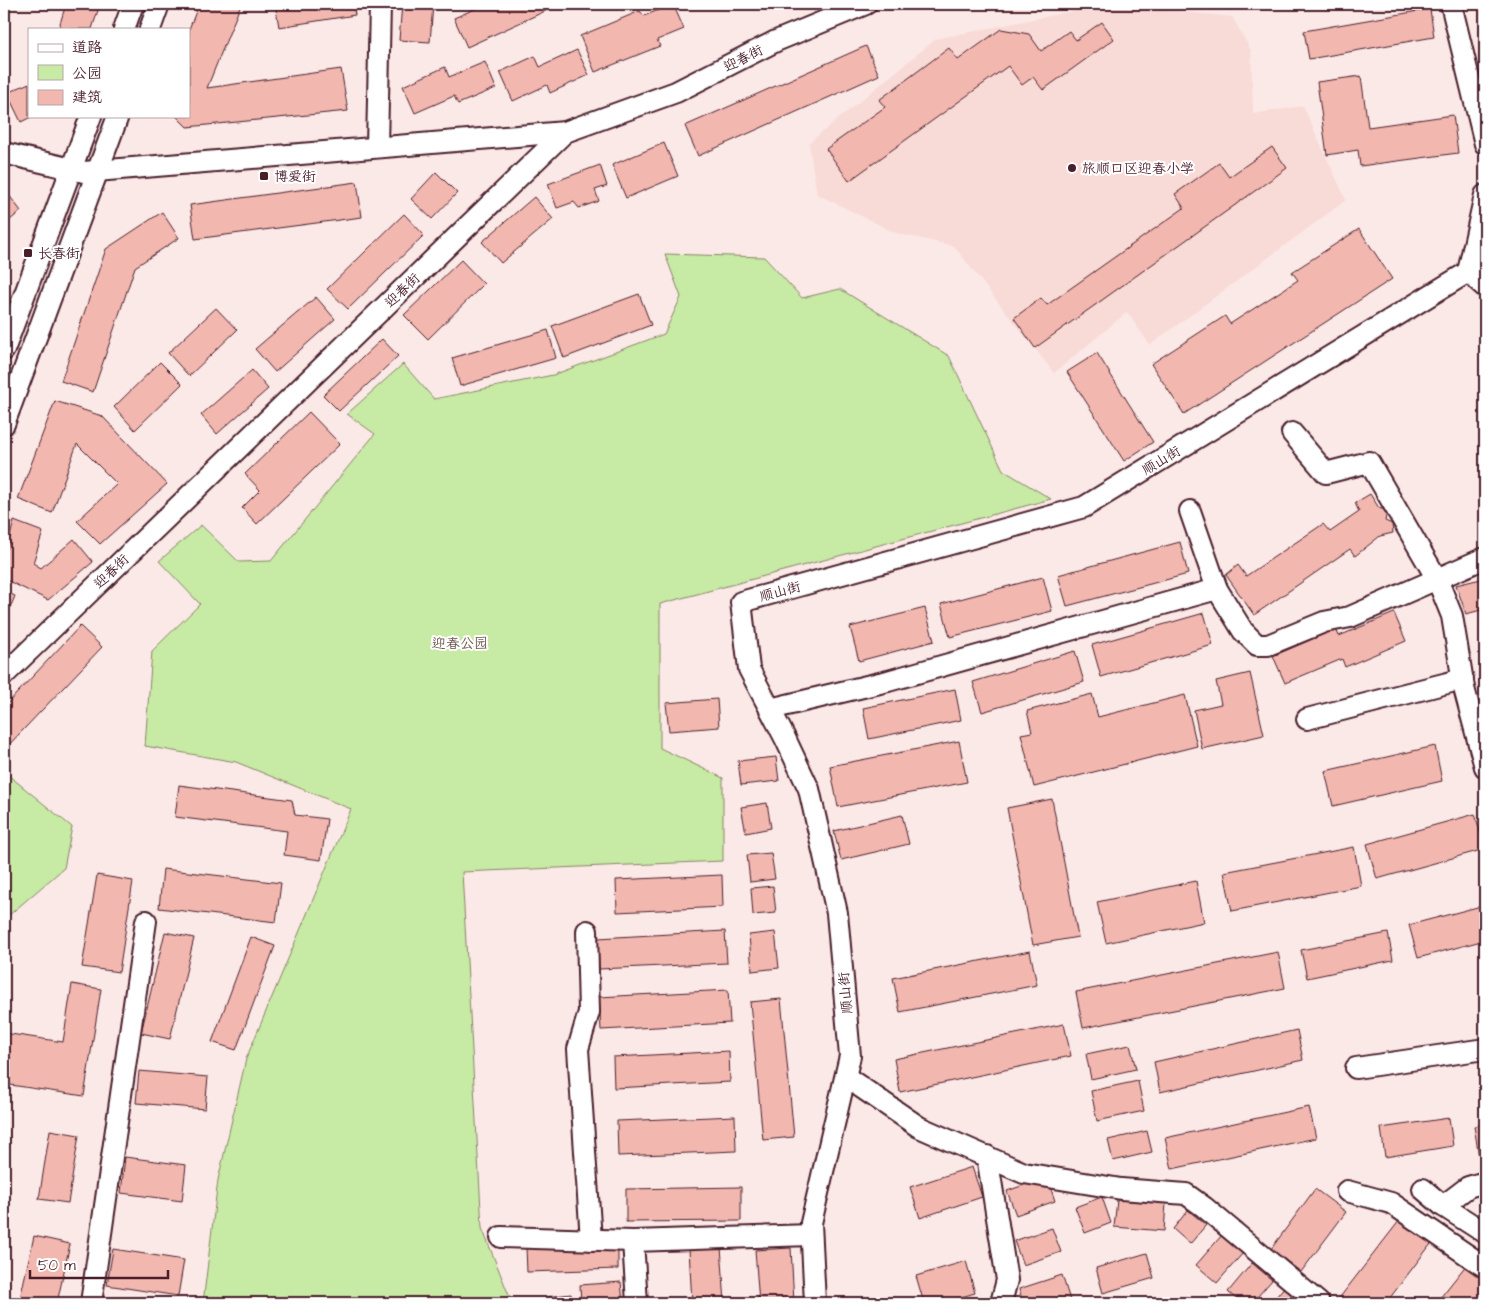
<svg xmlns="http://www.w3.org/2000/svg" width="1489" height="1307" viewBox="0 0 1489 1307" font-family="'Architects Daughter','LXGW WenKai TC',sans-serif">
  <rect width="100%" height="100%" fill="#fbe9e7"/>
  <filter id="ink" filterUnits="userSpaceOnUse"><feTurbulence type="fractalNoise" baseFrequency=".02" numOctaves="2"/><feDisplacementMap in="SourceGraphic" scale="10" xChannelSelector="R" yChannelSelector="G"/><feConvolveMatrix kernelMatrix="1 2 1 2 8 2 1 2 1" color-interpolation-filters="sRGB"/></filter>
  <g filter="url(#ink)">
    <!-- built -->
    <polygon fill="#f8dad6" points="1108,4 1232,17 1251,51 1253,114 1303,106 1346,200 1150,345 1127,312 1054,373 954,246 896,233 817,194 809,143 936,39"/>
    <!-- green -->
    <g fill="#c7eaa4" stroke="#888468">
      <polygon points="665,254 764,257 802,298 840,289 949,356 1003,470 1051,499 660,604 660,748 723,778 723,861 462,872 482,1228 512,1303 203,1303 218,1180 246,1059 351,809 236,762 145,746 152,651 200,604 159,561 201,525 239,562 271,561 375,434 347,414 403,364 434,399 553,375 664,334 681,297"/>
      <polygon points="7,774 72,827 64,868 8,916 4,911 4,777"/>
    </g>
    <!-- building -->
    <g fill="#f2b7af" stroke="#4a1f2b">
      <polygon points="66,4 100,4 92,29 55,29 59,27"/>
      <polygon points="199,4 241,4 207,88 341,69 348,111 187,127 176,116 189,116 189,29"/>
      <polygon points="275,4 353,4 355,15 279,27"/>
      <polygon points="402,4 433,5 430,42 399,40"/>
      <polygon points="486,4 552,4 554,7 467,47 454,18"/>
      <polygon points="673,4 684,29 657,40 660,46 595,72 580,36 640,11 644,16"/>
      <polygon points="1430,9 1434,37 1309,59 1304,31"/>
      <polygon points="1102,22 1114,39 1043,90 1033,77 1022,85 1008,66 849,181 826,149 885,107 879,100 949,48 958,60 1001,29 1029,34 1041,51 1069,31 1076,40"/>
      <polygon points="866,46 879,75 698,156 685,126"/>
      <polygon points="577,50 589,75 550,93 547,85 513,101 500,72 535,56 540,67"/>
      <polygon points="485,62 496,88 458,104 454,96 415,113 403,86 445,67 449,77"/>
      <polygon points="1361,76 1368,127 1453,115 1458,153 1360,166 1358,150 1327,155 1317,82"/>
      <polygon points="29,83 29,116 33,116 21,122 7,93"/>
      <polygon points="664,143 678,176 626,198 612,165"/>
      <polygon points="1272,147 1287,168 1035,348 1014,318 1041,298 1047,305 1184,208 1175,194 1219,163 1229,177"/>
      <polygon points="600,165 607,186 595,190 599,201 579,208 574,202 557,208 548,184"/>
      <polygon points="436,172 457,193 432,219 411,199"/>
      <polygon points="357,182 362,217 195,239 190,205"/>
      <polygon points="5,190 21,211 4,225 4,191"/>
      <polygon points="534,197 553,219 501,263 482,242"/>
      <polygon points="162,212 179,238 135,267 93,392 61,381 106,249"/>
      <polygon points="404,214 424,235 348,309 327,289"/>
      <polygon points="1359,229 1392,279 1184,414 1151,364 1225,316 1230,324 1298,280 1292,272"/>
      <polygon points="461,260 484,284 428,339 404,315"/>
      <polygon points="639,294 651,325 564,358 552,326"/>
      <polygon points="316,297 335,319 275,372 255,349"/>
      <polygon points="216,308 237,330 189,376 168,353"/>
      <polygon points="548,330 556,358 460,386 452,358"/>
      <polygon points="382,339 398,356 339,411 323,395"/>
      <polygon points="1097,353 1153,442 1124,461 1067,372"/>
      <polygon points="160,362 182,384 135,430 114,407"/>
      <polygon points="252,370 268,389 217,434 201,415"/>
      <polygon points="55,401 102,416 167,484 100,544 77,521 117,484 77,444 52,513 18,499"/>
      <polygon points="309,412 340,444 257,524 242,508 260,490 245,474"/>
      <polygon points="1370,494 1379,508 1387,511 1385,521 1392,524 1393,533 1380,536 1355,556 1350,549 1254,615 1226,575 1238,565 1246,576 1323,524 1330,532 1359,512 1355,503"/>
      <polygon points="14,521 43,532 33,563 41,568 74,539 93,562 48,600 4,579 4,560"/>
      <polygon points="1180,542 1188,574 1067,606 1058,575"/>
      <polygon points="1043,577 1052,611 950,637 941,604"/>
      <polygon points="1485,578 1485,609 1466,614 1456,585"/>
      <polygon points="4,591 15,596 4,623"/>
      <polygon points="925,608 934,641 859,661 850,627"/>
      <polygon points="1204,613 1213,645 1101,677 1092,645"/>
      <polygon points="1394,613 1406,641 1345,667 1342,659 1285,683 1273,656 1336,629 1339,636"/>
      <polygon points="80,626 102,647 4,750 4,707"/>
      <polygon points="1075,651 1084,682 982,712 973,682"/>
      <polygon points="1250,673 1264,735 1202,749 1194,710 1221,704 1216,681"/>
      <polygon points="955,689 961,720 869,739 863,708"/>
      <polygon points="1092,694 1098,717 1185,695 1197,746 1034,787 1021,734 1032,732 1027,711"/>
      <polygon points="717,699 719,727 669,731 666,703"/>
      <polygon points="959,741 967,782 838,807 830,766"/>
      <polygon points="1435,746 1442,781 1333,806 1325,771"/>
      <polygon points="776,757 779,781 741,785 738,761"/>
      <polygon points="179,785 292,800 295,815 327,819 321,860 284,855 287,831 175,817"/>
      <polygon points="1052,799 1078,937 1033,945 1007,808"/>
      <polygon points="767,803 771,828 746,833 741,807"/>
      <polygon points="1475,814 1485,849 1377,879 1367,844"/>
      <polygon points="902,815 909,844 841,860 834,831"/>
      <polygon points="1354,847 1361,886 1232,911 1224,872"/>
      <polygon points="771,853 775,879 750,882 747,855"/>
      <polygon points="163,869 281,883 276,922 159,908"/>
      <polygon points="97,875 133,881 119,972 82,967"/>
      <polygon points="722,875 723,907 617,912 616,880"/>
      <polygon points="1196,881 1204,922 1106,943 1097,902"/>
      <polygon points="773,886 776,913 753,915 751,888"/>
      <polygon points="1485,905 1485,940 1418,958 1409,925"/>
      <polygon points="725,931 727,963 599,969 598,938"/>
      <polygon points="165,932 194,938 170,1039 141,1033"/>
      <polygon points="775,932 779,968 752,971 749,935"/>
      <polygon points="1388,933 1393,960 1307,978 1301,950"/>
      <polygon points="251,937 275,946 236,1050 212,1042"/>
      <polygon points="1030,951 1037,985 900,1012 893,978"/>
      <polygon points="1278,952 1285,988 1083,1028 1076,992"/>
      <polygon points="72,984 101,989 84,1096 4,1084 4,1033 63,1042"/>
      <polygon points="728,990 730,1023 601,1030 599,997"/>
      <polygon points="781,999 794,1137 763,1140 750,1002"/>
      <polygon points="1064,1024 1071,1056 900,1092 894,1059"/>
      <polygon points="1297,1030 1303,1060 1160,1092 1154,1062"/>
      <polygon points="1130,1045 1136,1069 1091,1079 1086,1054"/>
      <polygon points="729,1051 730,1082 614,1088 613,1057"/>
      <polygon points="139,1071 208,1077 205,1109 136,1103"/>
      <polygon points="1138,1081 1144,1111 1097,1121 1091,1091"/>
      <polygon points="1309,1107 1316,1138 1172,1169 1165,1138"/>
      <polygon points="735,1116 736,1151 618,1156 617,1121"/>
      <polygon points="1449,1118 1453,1146 1385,1157 1381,1128"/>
      <polygon points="1485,1124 1485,1155 1479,1157 1474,1126"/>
      <polygon points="50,1130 79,1135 68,1203 39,1199"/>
      <polygon points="1147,1131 1152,1152 1113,1161 1108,1140"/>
      <polygon points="125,1157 186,1165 182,1201 121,1193"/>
      <polygon points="972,1167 982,1197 920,1218 910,1187"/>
      <polygon points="1047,1177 1055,1201 1016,1215 1007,1191"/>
      <polygon points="741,1187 741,1221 626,1222 626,1189"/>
      <polygon points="1315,1189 1346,1212 1301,1272 1271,1249"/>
      <polygon points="1102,1197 1111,1223 1085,1233 1075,1207"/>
      <polygon points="1117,1200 1166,1203 1164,1231 1114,1227"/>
      <polygon points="1188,1210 1206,1225 1190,1244 1173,1229"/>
      <polygon points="1403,1216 1434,1240 1386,1303 1341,1303 1337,1301"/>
      <polygon points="1052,1228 1061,1252 1023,1265 1014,1241"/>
      <polygon points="1222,1235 1243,1253 1217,1283 1196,1265"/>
      <polygon points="34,1236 70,1244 57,1303 19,1303"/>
      <polygon points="618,1244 618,1269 527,1272 526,1247"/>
      <polygon points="721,1247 725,1303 692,1303 689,1249"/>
      <polygon points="791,1248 794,1303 759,1303 755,1250"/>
      <polygon points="113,1249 184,1260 178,1296 107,1285"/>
      <polygon points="1147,1253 1154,1278 1103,1293 1096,1268"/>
      <polygon points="966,1261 975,1293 941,1303 924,1303 916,1276"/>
      <polygon points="1252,1263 1272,1280 1252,1303 1241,1303 1228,1292"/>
      <polygon points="1467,1264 1485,1278 1485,1300 1482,1303 1436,1303"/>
      <polygon points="1062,1275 1070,1300 1059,1303 1023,1303 1019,1289"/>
      <polygon points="621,1282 623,1303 581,1303 580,1285"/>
      <polygon points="1285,1286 1306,1303 1271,1303"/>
      <polygon points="571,1294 572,1303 546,1303 546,1297"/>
    </g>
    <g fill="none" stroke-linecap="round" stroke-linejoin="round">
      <!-- minor casing -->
      <g stroke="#4a1f2b" stroke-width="24">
        <g id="minor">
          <polyline points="1451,4 1485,144"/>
          <polyline points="124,29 133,4"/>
          <polyline points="150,29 159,4"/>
          <polyline points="377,147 380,4"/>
          <polyline points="4,153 84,172 565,132"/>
          <polyline points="1485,195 1468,272 1485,287"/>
          <polyline points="4,350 91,116"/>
          <polyline points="4,424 118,116"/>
          <polyline points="1292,433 1326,473 1369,462 1437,579 1452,616 1464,688 1485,767"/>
          <polyline points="1190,511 1217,589 1243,631 1257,645 1268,645 1324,622 1350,617 1485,558"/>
          <polyline points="4,675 565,132 676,92 776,41 866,4"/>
          <polyline points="770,709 888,681 1217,589"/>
          <polyline points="1307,719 1463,679"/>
          <polyline points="587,931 589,1012 578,1049 591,1240"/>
          <polyline points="1356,1068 1485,1049"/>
          <polyline points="846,1077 919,1127 1024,1173 1121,1189 1186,1194 1204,1207 1319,1303"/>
          <polyline points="987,1156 1007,1280 1001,1303"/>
          <polyline points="1423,1189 1443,1206 1485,1233"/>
          <polyline points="1347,1191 1391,1203 1485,1267"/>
          <polyline points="1443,1206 1468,1187 1485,1182"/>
          <polyline points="501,1237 633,1241 811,1235"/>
          <polyline points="633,1241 637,1303"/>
          <polyline points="91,1303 146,921"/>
          <polyline points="815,1303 811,1223 850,1056 837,913 809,789 785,738 749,669 741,602 1084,507 1468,272"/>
        </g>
      </g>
      <!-- minor -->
      <use href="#minor" stroke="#fff" stroke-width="20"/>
    </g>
  </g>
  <!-- markers -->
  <g fill="#4a1f2b" stroke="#fff" stroke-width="2">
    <circle cx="1072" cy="168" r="5"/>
    <rect x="259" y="171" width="10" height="10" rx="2.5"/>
    <rect x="23" y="248" width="10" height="10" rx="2.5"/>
  </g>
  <g text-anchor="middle" stroke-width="4" stroke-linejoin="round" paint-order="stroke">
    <!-- street labels -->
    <g font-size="14" fill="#4a1f2b" stroke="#fff">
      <text transform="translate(743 58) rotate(-27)" y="5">迎春街</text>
      <text transform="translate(402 290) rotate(-44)" y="5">迎春街</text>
      <text transform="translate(1161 460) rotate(-31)" y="5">顺山街</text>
      <text transform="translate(111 571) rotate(-44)" y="5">迎春街</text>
      <text transform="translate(780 591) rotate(-15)" y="5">顺山街</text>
      <text transform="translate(845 993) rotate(-95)" y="5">顺山街</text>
    </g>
    <!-- poi labels -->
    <g font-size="14" fill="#4a1f2b" stroke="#fff" text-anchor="start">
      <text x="1082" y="173">旅顺口区迎春小学</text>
      <text x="274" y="181">博爱街</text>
      <text x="38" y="258">长春街</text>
    </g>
    <!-- park labels -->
    <g font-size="14" fill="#695249" stroke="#fff">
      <text x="460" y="648">迎春公园</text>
    </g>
  </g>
  <!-- margin -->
  <rect width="1489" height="1307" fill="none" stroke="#fff" stroke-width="20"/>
  <rect x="10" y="10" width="1469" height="1287" fill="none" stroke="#4a1f2b" stroke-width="2" filter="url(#ink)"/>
  <!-- legend -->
  <rect x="28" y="28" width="162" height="90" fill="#ffffff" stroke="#b7a5aa"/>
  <rect x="38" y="44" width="25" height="8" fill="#ffffff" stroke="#b7a5aa"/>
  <text x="72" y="52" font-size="15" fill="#4a1f2b">道路</text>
  <rect x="38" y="65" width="25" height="15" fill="#c7eaa4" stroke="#b7a5aa"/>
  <text x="72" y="78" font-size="15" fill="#4a1f2b">公园</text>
  <rect x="38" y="90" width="25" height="15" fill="#f2b7af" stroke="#b7a5aa"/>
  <text x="72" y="102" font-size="15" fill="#4a1f2b">建筑</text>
  <!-- scale -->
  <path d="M30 1270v8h138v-8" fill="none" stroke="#4a1f2b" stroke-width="2.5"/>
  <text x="38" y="1270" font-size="15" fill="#4a1f2b" stroke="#ffffff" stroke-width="4" paint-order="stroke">50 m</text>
</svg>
